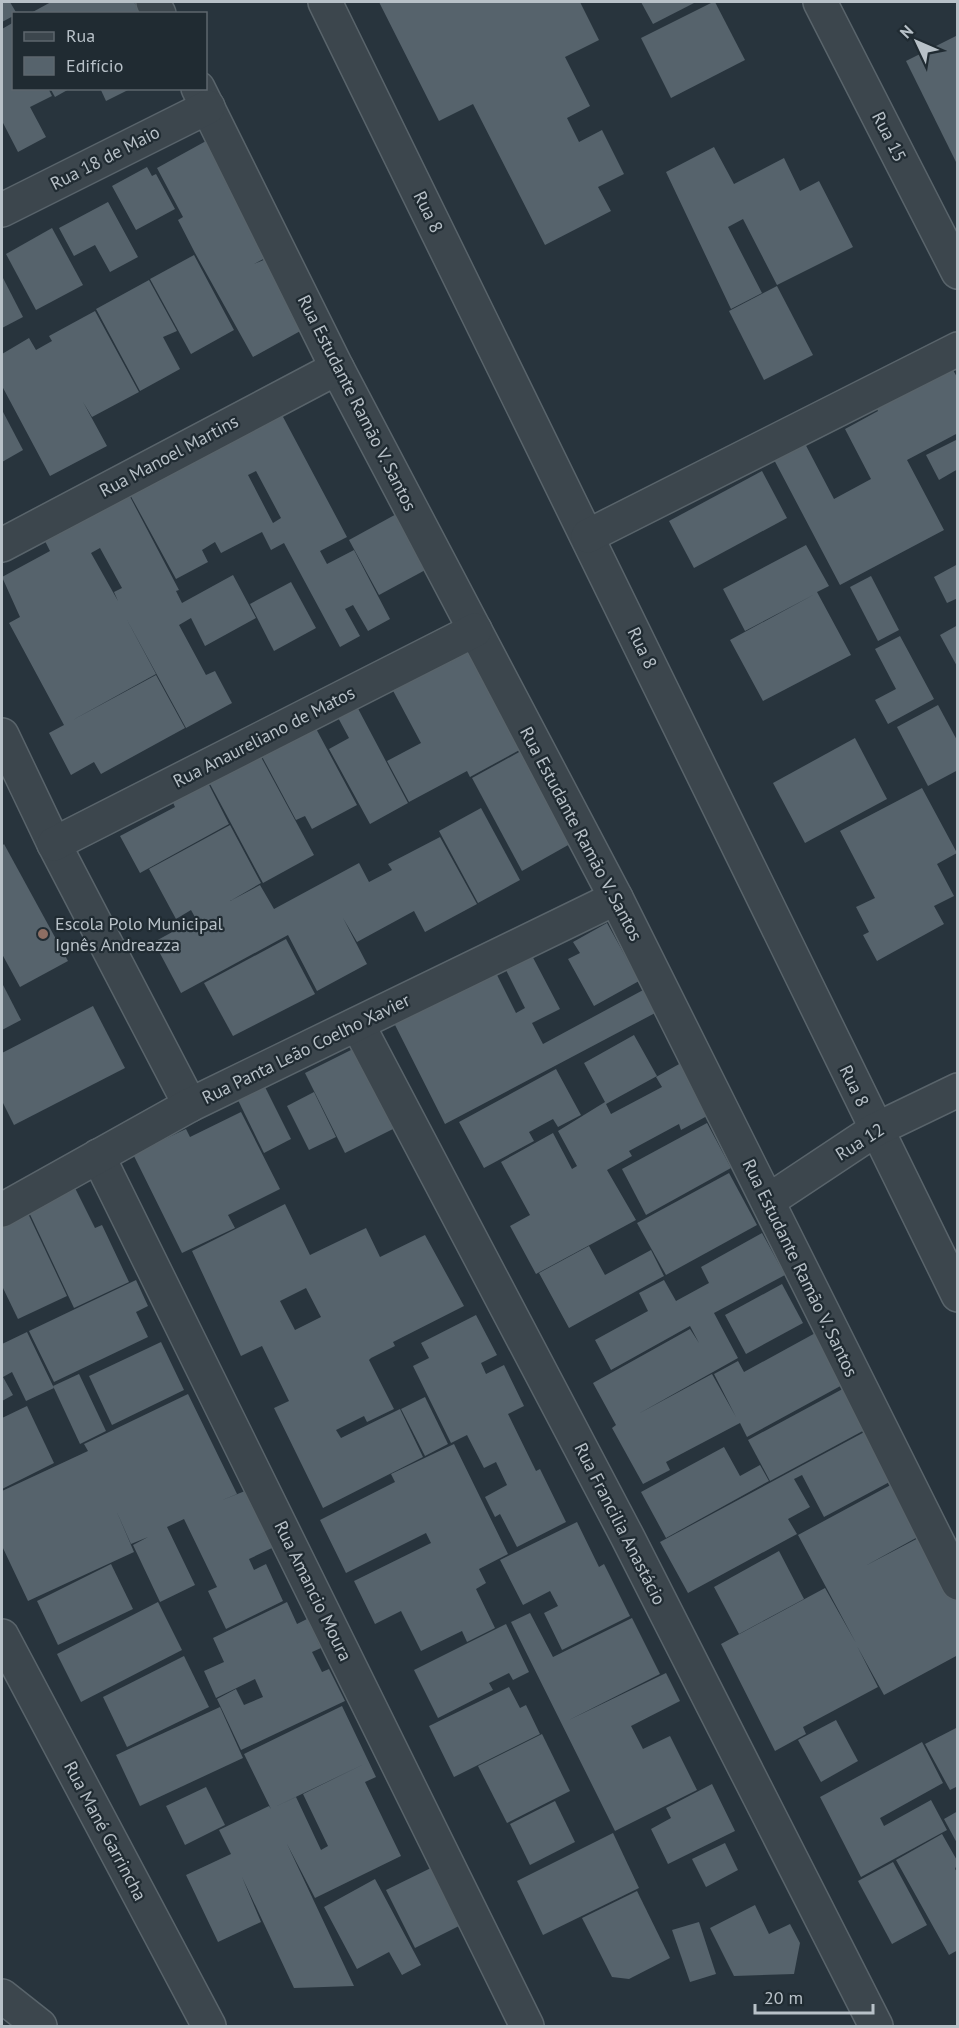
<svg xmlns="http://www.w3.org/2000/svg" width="959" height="2028" viewBox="0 0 959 2028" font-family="'PT Sans',sans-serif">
  <rect width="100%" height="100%" fill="#28343d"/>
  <!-- building -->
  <g fill="#56636c" fill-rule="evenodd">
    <polygon points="2,2 10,2 17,14 2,22"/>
    <polygon points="51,2 134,2 141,14 29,14"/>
    <polygon points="379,2 580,2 599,40 565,57 590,106 567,118 579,142 602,130 624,174 598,187 611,211 545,245 473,104 439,121"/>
    <polygon points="641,2 696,2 653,24"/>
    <polygon points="713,2 715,2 745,60 671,98 641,38"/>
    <polygon points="14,22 14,88 48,88 52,96 30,107 46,137 18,152 2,121 2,29"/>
    <polygon points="958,35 958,166 906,61"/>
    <polygon points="50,88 71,88 55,97"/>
    <polygon points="100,88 132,88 106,101"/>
    <polygon points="206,141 267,257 254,264 266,259 304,329 253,357 195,253 178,220 183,217 157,168"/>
    <polygon points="714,147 734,184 784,158 800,191 819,181 853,247 777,285 743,219 728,227 762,293 731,309 666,172"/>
    <polygon points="147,167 152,176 156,174 175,209 136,230 112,186"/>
    <polygon points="108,202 138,257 110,272 95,245 74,256 59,228"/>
    <polygon points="52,228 83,285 36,310 6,254"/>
    <polygon points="194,255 234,330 191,354 150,279"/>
    <polygon points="2,276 23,317 2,328"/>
    <polygon points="149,280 177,331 163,337 180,369 140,391 96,309"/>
    <polygon points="777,286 813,355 764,380 729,311"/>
    <polygon points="95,311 139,392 92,417 83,402 107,446 50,476 2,386 2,354 29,338 36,350 52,341 49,336"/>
    <polygon points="947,359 958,379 958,433 907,460 944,530 840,585 771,454 802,438 834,499 871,479 845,429 878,411 872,399"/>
    <polygon points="2,410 23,450 2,462"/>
    <path d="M282,415L347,537L320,551L327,564L354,550L390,619L368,631L353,605L345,609L360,636L340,647L284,543L271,550L262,532L221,553L215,542L202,550L208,562L176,579L128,491L226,434L231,443ZM256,471L281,518L273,523L248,475Z"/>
    <polygon points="958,439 958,469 939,480 926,455"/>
    <polygon points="762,471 787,518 694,568 669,521"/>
    <path d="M127,491L179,590L176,591L182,603L233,575L256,618L205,646L191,618L179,625L206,675L215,671L232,703L186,728L126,618L156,674L71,721L156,675L185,728L101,774L94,762L71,775L49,733L64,725L9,623L20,617L2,577L50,551L43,537ZM100,548L122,588L114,592L118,601L91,553Z"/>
    <polygon points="400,512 429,568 379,595 349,540"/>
    <polygon points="806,545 829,586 817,592 851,655 763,701 730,640 815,594 745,631 723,589"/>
    <polygon points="958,564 958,598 947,603 934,577"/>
    <polygon points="871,576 899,630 878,641 850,587"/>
    <polygon points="291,582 316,628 274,651 250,604"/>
    <polygon points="958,625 958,668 940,635"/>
    <polygon points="900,636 934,699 888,724 875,700 896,689 875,649"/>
    <polygon points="470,643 525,747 470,777 467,771 409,802 387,761 421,743 390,685"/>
    <polygon points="354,701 408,803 370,824 329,749 349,738 335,712"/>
    <polygon points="938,705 958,742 958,770 928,786 897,727"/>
    <polygon points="313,723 357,805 312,829 305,816 296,820 259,751"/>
    <polygon points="855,738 887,799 805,843 773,783"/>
    <polygon points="521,751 570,844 522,871 472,778"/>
    <polygon points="261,757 314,855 263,883 210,784"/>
    <polygon points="206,779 229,824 140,873 120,836 175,807 171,798"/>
    <polygon points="922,788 957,853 937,864 954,896 934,906 944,924 877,961 863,935 869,932 856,907 875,898 840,831"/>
    <polygon points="481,808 520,880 478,903 439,831"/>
    <polygon points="230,825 261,883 230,901 260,885 274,909 359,863 369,882 392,870 388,864 440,837 477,904 425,932 414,911 357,942 343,918 367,964 317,991 288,935 181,993 154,942 196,919 191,910 176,919 149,869"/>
    <polygon points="4,844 68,961 20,987 2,954 2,846"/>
    <polygon points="607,923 639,981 594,1006 568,959 580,953 573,942"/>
    <polygon points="286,939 315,994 233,1036 204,983"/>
    <polygon points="529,950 560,1009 532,1023 543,1044 645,989 657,1012 445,1124 393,1021 494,969 516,1013 525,1008 503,964"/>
    <polygon points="2,983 21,1020 2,1030"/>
    <polygon points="93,1006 125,1068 14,1125 2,1101 2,1053"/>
    <polygon points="634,1035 657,1076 606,1104 611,1114 662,1087 656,1077 681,1063 709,1115 681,1130 679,1124 629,1151 632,1156 607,1170 636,1220 536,1274 510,1226 530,1215 501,1162 553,1133 572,1169 577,1166 558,1131 605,1102 584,1063"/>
    <polygon points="353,1049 393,1129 345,1153 305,1073"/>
    <polygon points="556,1069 581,1115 558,1127 553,1119 529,1132 534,1141 484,1168 459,1122"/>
    <polygon points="263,1083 291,1139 264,1153 236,1096"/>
    <polygon points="314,1092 336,1137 309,1150 287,1106"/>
    <polygon points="241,1112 280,1189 228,1215 235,1228 182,1253 133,1154 186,1129 190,1137"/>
    <polygon points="707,1123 731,1168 646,1215 622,1169"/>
    <polygon points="729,1173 757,1225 666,1275 637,1223"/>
    <polygon points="74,1186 95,1228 102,1225 129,1282 74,1308 27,1208"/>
    <path d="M285,1204L310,1255L366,1228L380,1257L425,1235L464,1306L393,1342L395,1346L371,1358L369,1360L394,1409L367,1422L364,1416L336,1430L341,1438L400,1409L423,1457L323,1508L274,1408L289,1401L262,1346L241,1356L192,1251ZM306,1288L321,1317L295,1330L280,1301Z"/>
    <polygon points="25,1207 67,1296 18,1319 2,1286 2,1218"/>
    <polygon points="762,1233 785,1275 714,1313 738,1358 638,1414 712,1374 736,1417 714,1374 738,1361 744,1372 819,1331 846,1383 747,1437 740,1423 666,1462 670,1470 643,1484 612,1428 616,1425 593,1383 690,1329 699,1343 690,1326 611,1370 595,1340 648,1311 639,1293 664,1280 684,1315 676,1301 709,1283 701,1267"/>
    <polygon points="589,1246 605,1275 651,1250 664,1276 569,1328 539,1273"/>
    <polygon points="136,1280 148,1306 136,1312 148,1337 54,1382 29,1331"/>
    <polygon points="782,1284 803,1323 746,1354 725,1315"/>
    <polygon points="476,1315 497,1355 481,1363 486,1374 504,1365 524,1406 508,1414 536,1471 540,1469 566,1522 517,1547 500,1514 495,1517 485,1497 507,1485 496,1462 484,1468 467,1435 451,1443 413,1366 429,1358 421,1343"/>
    <polygon points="27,1332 54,1388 26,1401 12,1372 3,1377 13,1395 2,1401 2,1344"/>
    <polygon points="161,1342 184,1390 112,1425 89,1376"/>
    <polygon points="79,1374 106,1431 80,1444 53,1386"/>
    <polygon points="850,1385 872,1426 770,1481 748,1440"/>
    <polygon points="188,1394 237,1494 220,1501 245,1491 272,1548 249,1559 254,1570 266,1564 283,1601 226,1629 208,1591 217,1587 184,1519 167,1527 195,1585 160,1602 133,1545 148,1537 131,1544 116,1510 134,1552 28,1601 2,1546 2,1491 88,1451 84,1444"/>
    <polygon points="425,1397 448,1444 425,1456 401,1409"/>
    <polygon points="27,1406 54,1463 2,1489 2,1418"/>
    <polygon points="870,1429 897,1478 824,1517 802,1475 794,1479 810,1507 788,1519 797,1534 688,1593 660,1542"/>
    <polygon points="454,1444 508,1554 479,1569 486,1583 476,1589 495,1628 467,1642 462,1631 421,1651 401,1611 375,1624 354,1581 431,1543 426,1533 346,1573 320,1520 395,1482 391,1474"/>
    <polygon points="724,1447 740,1476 760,1465 769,1481 666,1538 641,1492"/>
    <polygon points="898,1481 925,1533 865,1566 926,1534 958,1599 958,1655 884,1695 857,1646 878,1687 803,1727 806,1734 775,1751 721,1644 825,1588 856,1643 798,1535"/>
    <polygon points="577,1522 599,1567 604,1564 630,1616 562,1650 544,1613 558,1606 550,1591 523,1605 500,1560"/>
    <polygon points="779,1551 804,1599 739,1634 714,1587"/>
    <polygon points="111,1564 133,1609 58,1645 37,1601"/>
    <polygon points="158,1602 182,1650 81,1702 57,1654"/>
    <polygon points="287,1602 297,1624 307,1619 321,1648 312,1652 322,1672 329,1669 345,1701 241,1750 217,1699 236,1689 244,1705 263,1697 255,1679 216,1698 204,1671 224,1662 213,1638"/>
    <polygon points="530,1613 553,1657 632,1618 660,1674 569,1720 666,1673 680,1701 631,1726 643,1749 670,1736 697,1790 615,1831 511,1622"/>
    <polygon points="506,1624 529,1672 513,1680 509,1673 489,1683 493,1690 438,1718 414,1670"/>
    <polygon points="184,1656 209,1707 127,1747 103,1697"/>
    <polygon points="509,1687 520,1708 526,1705 540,1734 454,1777 429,1726"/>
    <path d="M342,1706L376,1777L365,1782L401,1856L315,1898L287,1844L354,1986L294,1988L242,1877L261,1922L218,1942L186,1875L231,1854L219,1830L269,1806L271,1809L244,1754ZM364,1764L303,1794L328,1846L321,1850L296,1797L275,1807Z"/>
    <polygon points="220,1707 243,1758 140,1806 116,1755"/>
    <polygon points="836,1720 858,1761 821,1782 798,1740"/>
    <polygon points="958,1727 958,1786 950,1790 925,1744"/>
    <polygon points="542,1734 570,1791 507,1823 478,1766"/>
    <polygon points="922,1742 943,1783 880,1818 884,1826 931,1800 947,1830 861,1877 820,1797"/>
    <polygon points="712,1784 735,1831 668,1864 651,1829 671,1818 666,1808"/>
    <polygon points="206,1787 225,1825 185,1845 166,1806"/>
    <polygon points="555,1801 575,1842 530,1865 510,1824"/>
    <polygon points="958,1811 958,1845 944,1819"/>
    <polygon points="613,1833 639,1888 543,1935 517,1881"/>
    <polygon points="942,1834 958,1862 955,1869 958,1873 958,1950 949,1955 896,1860"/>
    <polygon points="725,1843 738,1870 706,1887 692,1859"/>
    <polygon points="893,1862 927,1925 892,1944 858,1881"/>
    <polygon points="437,1865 465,1923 415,1948 386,1890"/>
    <polygon points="375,1879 421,1965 402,1975 389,1952 357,1969 324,1907"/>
    <polygon points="637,1891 670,1958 629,1979 612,1977 582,1918"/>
    <polygon points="755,1905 769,1934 790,1924 800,1943 794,1974 734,1976 710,1928"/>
    <polygon points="699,1922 716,1974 690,1982 672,1930"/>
  </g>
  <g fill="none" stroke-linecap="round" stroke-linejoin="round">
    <!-- minor casing -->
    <g stroke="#59646b" stroke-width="36">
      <g id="minor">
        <polyline points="153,2 159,14"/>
        <polyline points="325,2 958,1295"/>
        <polyline points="820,2 958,272"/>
        <polyline points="198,88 337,368 616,898 958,1583"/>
        <polyline points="2,210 208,107"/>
        <polyline points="588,536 958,349"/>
        <polyline points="2,545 337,368"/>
        <polyline points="2,735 54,844 190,1105"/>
        <polyline points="54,844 475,630"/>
        <polyline points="358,1025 627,1536 876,2026"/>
        <polyline points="98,1156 527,2026"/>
        <polyline points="768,1201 875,1130 958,1090"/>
        <polyline points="2,1210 190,1105 616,898"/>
        <polyline points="2,1636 209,2026"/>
        <polyline points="2,1996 40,2026"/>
      </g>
    </g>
    <!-- minor -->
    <use href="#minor" stroke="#3c464d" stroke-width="33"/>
  </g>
  <!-- markers -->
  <circle fill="#8d6e63" stroke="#202b32" stroke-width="2" cx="43" cy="934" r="6"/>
  <g text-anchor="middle" stroke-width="4.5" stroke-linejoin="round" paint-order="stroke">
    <!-- street labels -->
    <g font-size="18" fill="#b8c1c8" stroke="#202b32">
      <text transform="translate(889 137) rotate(63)" y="6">Rua 15</text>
      <text transform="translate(105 158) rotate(-27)" y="6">Rua 18 de Maio</text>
      <text transform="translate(428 212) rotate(64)" y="6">Rua 8</text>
      <text transform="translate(357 403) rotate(63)" y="6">Rua Estudante Ramão V. Santos</text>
      <text transform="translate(169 456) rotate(-28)" y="6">Rua Manoel Martins</text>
      <text transform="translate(642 648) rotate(64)" y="6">Rua 8</text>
      <text transform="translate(264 737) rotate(-27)" y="6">Rua Anaureliano de Matos</text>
      <text transform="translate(581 834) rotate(62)" y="6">Rua Estudante Ramão V. Santos</text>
      <text transform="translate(306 1049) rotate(-26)" y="6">Rua Panta Leão Coelho Xavier</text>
      <text transform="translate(854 1086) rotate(64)" y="6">Rua 8</text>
      <text transform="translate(860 1142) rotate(-32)" y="6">Rua 12</text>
      <text transform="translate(800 1268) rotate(64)" y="6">Rua Estudante Ramão V. Santos</text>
      <text transform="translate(620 1524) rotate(63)" y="6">Rua Francilia Anastácio</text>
      <text transform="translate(313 1591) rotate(64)" y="6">Rua Amancio Moura</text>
      <text transform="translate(105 1831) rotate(62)" y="6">Rua Mané Garrincha</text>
    </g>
    <!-- poi labels -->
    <g font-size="18" fill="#b8c1c8" stroke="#202b32" text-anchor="start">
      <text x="55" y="930">Escola Polo Municipal<tspan x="55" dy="21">Ignês Andreazza</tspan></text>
    </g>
  </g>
  <!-- border -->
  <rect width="959" height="2028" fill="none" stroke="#b8c1c8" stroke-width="6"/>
  <!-- legend -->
  <rect x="12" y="12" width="195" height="78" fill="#202b32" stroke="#5d676e" stroke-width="1.5"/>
  <rect x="24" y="32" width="30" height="9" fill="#3c464d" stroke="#5d676e" stroke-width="1.5"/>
  <text x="66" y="42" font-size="18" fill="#b8c1c8">Rua</text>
  <rect x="24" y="57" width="30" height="18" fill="#56636c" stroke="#5d676e" stroke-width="1.5"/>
  <text x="66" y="72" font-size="18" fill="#b8c1c8">Edifício</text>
  <!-- north arrow -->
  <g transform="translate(917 42) rotate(314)" stroke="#202b32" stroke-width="4.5" paint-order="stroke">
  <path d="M0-4.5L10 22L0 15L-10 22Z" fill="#b8c1c8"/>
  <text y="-9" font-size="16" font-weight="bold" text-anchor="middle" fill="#b8c1c8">N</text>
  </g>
  <!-- scale -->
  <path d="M755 2004v9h118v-9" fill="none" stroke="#b8c1c8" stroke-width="3"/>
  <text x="764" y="2004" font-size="18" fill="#b8c1c8" stroke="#202b32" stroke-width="4.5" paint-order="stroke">20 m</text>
</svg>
